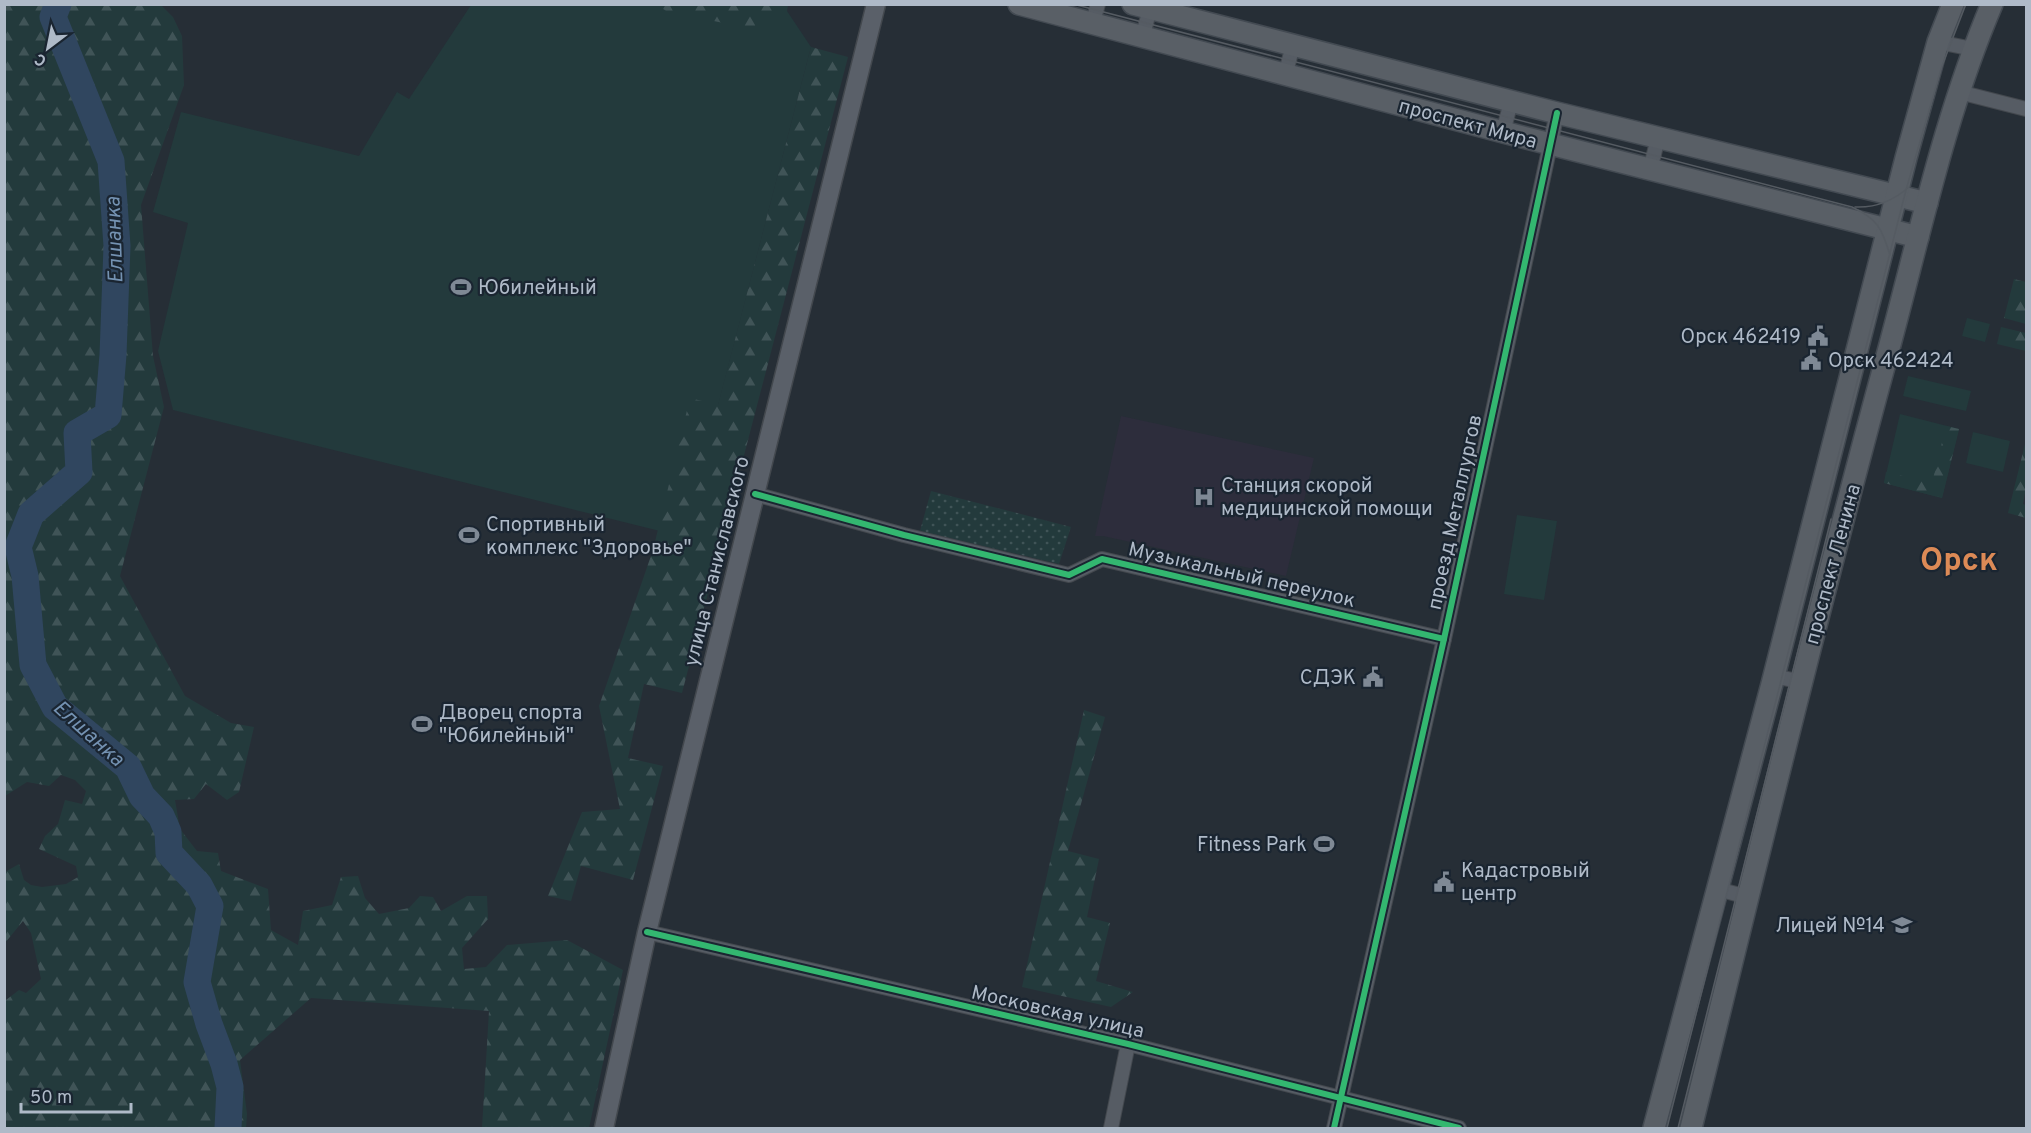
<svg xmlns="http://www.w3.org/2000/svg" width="2031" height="1133" viewBox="0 0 2031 1133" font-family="Overpass,sans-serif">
  <defs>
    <pattern id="forest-firs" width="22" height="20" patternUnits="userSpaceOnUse" patternTransform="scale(1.5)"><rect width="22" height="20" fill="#233a3c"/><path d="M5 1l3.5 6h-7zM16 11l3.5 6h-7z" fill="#405457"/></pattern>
    <pattern id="park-dots" width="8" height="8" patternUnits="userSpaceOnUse" patternTransform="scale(1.5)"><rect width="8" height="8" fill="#233a3c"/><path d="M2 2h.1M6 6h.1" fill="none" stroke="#405457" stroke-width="1.8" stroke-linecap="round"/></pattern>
  </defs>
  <rect width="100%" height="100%" fill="#262e36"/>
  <!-- medical -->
  <polygon fill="#2d2d3c" points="1121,416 1314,458 1286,576 1103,536 1095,536"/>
  <!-- grass -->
  <g fill="#233a3c">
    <polygon points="471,5 758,5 787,11 811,47 684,537 173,410 158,351 188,223 153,212 181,112 359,156 397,92 409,99"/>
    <polygon points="1967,318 1990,324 1985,342 1962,336"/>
    <polygon points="1908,376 1971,391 1966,411 1903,396"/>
    <polygon points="1900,414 1959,429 1942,498 1884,483"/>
    <polygon points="1973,432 2010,441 2003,472 1966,463"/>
    <polygon points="1517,515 1557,521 1544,600 1504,594"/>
  </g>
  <!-- forest -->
  <g fill="url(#forest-firs)">
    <polygon points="5,4 161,5 173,17 182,36 184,85 141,205 153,356 164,407 120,576 185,696 231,723 254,727 239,792 227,800 206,784 194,799 175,800 180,829 197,851 218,853 221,871 268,889 271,930 298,945 303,911 332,905 341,877 358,876 365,898 379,914 409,908 420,896 433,897 441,911 467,896 487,896 488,919 462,948 464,969 486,967 507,945 567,940 623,970 589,1128 482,1128 489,1011 311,998 240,1060 247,1114 246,1128 5,1128 5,998 6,1000 19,990 26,993 41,979 31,933 23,921 5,943 5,872 19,864 24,880 31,885 42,887 66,884 78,877 76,866 39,849 45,836 58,824 65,800 82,804 86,791 75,780 61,775 49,786 27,782 5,796"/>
    <polygon points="658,5 788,5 787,11 752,29 666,11"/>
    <polygon points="811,47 848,57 682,693 644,684 628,758 663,766 633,880 581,866 571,901 548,896 582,812 620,809 599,706 653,550 690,398 718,405"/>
    <polygon points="2014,279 2026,282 2026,324 2004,318"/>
    <polygon points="2001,327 2026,333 2026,351 1997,344"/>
    <polygon points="1946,426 1959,429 1942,498 1884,483 1886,472 1932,483"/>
    <polygon points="2025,444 2026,445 2026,488 2023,504 2026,505 2026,518 2008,513"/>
    <polygon points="1084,710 1105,717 1068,851 1099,859 1087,917 1110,923 1096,981 1133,992 1111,1007 1022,987"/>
  </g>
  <!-- park -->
  <polygon fill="url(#park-dots)" points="931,491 1071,527 1059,564 920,531"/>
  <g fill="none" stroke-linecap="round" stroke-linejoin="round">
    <!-- river -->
    <polyline stroke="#30465f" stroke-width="27" points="58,4 53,17 111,161 117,246 113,355 108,415 77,433 79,472 31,514 18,547 25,576 33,665 55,707 128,767 142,796 161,816 168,832 169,853 199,885 210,906 197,982 209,1024 224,1064 230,1087 228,1128"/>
    <!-- street casing -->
    <g stroke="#43484e" stroke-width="16">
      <g id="street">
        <polyline points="1092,25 1098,4"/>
        <polyline points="1142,38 1150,9"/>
        <polyline points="1938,42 1973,49"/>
        <polyline points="1285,76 1293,45"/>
        <polyline points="1959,92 2026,109"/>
        <polyline points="1503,132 1511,102"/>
        <polyline points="1650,170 1658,138"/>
        <polyline points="755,494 904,535 1069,575 1102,559 1444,639"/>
        <polyline points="1774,676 1802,682"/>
        <polyline points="1717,889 1748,897"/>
        <polyline points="647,932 1128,1044 1459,1128"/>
        <polyline points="1111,1128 1128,1044"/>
        <polyline points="1334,1128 1444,639 1557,113"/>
      </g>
    </g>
    <!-- secondary casing -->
    <g stroke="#43484e" stroke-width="21">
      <polyline id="secondary" points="604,1128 647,932 876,4"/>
    </g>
    <!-- primary casing -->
    <g stroke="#434a52" stroke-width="24">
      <g id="primary">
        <polyline points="1019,4 1503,132 1918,237"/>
        <polyline points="1133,4 1557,113 1927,203"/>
        <polyline points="1654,1128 1772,684 1906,158 1938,42 1953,4"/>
        <path d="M1691,1128C1754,873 1816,617 1885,363C1918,243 1943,119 1992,4"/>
      </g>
    </g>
    <!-- street -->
    <use href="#street" stroke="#565c64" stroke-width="14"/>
    <!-- secondary -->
    <use href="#secondary" stroke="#5a6069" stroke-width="18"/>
    <!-- primary -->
    <use href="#primary" stroke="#595f66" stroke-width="21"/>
    <!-- tram -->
    <g stroke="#555b62" stroke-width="1.5">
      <path d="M1073,4L1852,207C1878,219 1882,229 1890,255"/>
      <path d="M1855,207C1875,208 1893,201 1909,187"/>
      <polyline points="1667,1128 1906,190 1942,66 1966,4"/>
      <polyline points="1678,1128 1831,519"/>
    </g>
    <!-- cycleway casing -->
    <g stroke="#1a2531" stroke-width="10">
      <g id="cycleway">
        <polyline points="755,494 904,535 1069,575 1102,559 1444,639"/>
        <polyline points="647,932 1128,1044 1459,1128"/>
        <polyline points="1334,1128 1444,639 1557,113"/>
      </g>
    </g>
    <!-- cycleway -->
    <use href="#cycleway" stroke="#33b770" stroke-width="6"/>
  </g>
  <!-- icons -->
  <defs>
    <g id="stadium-bare" transform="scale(1.62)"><path d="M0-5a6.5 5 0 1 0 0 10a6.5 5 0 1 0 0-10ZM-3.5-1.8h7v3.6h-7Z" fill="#7f8995" stroke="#1a2531" stroke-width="2.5" paint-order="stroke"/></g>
    <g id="civic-bare" transform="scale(1.62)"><path d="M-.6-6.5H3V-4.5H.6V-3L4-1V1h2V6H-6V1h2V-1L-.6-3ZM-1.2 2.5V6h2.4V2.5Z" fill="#7f8995" stroke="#1a2531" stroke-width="2.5" paint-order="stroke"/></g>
    <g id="hospital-bare" transform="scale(1.62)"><path d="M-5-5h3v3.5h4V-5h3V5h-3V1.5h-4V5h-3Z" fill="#7f8995" stroke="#1a2531" stroke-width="2.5" paint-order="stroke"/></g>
    <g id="university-bare" transform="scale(1.62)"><path d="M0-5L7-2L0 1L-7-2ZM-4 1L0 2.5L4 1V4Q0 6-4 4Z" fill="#7f8995" stroke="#1a2531" stroke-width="2.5" paint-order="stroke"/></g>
  </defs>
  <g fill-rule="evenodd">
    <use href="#stadium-bare" x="461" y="287"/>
    <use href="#civic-bare" x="1818" y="336"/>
    <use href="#civic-bare" x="1811" y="360"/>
    <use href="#hospital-bare" x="1204" y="497"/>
    <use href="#stadium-bare" x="469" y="535"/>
    <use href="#civic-bare" x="1373" y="677"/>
    <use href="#stadium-bare" x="422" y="724"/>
    <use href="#stadium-bare" x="1324" y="844"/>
    <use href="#civic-bare" x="1444" y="882"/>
    <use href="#university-bare" x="1902" y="925"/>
  </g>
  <g text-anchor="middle" stroke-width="4.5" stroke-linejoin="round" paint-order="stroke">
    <!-- street labels -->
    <g font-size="20" fill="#afbac8" stroke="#1a2531">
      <text transform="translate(1468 123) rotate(15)" y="7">проспект Мира</text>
      <text transform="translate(1454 512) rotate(-78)" y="7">проезд Металлургов</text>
      <text transform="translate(716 561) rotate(-76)" y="7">улица Станиславского</text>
      <text transform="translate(1832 564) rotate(-75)" y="7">проспект Ленина</text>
      <text transform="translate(1242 574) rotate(13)" y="7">Музыкальный переулок</text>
      <text transform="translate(1058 1011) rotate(13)" y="7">Московская улица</text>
    </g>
    <!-- poi labels -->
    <g font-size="20" fill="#afbac8" stroke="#1a2531" text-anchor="start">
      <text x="478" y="294">Юбилейный</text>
      <text x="1801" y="343" text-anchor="end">Орск 462419</text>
      <text x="1828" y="367">Орск 462424</text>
      <text x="1221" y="492">Станция скорой<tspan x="1221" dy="23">медицинской помощи</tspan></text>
      <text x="486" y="531">Спортивный<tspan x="486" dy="23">комплекс "Здоровье"</tspan></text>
      <text x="1356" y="684" text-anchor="end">СДЭК</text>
      <text x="439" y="719">Дворец спорта<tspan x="439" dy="23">"Юбилейный"</tspan></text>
      <text x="1307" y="851" text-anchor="end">Fitness Park</text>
      <text x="1461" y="877">Кадастровый<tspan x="1461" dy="23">центр</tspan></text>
      <text x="1885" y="932" text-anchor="end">Лицей №14</text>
    </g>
    <!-- water labels -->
    <g font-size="21" font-style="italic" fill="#7492b2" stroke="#1a2531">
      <text transform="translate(114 240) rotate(-92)" y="7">Елшанка</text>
      <text transform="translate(89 733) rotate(42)" y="7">Елшанка</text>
    </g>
    <!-- town labels -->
    <g font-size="32" font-weight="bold" fill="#dc8a56" stroke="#1a2531">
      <text x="1959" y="570">Орск</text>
    </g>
  </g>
  <!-- border -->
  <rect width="2031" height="1133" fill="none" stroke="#afbac8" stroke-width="12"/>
  <!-- north arrow -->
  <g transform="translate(48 48) rotate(212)" stroke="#1a2531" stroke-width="4.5" paint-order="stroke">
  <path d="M0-4.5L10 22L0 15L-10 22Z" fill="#afbac8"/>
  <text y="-9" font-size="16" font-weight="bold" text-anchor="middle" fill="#afbac8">С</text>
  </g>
  <!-- scale -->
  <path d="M21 1103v9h110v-9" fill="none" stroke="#afbac8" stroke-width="3"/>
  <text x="30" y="1103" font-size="18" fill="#afbac8" stroke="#1a2531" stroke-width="4.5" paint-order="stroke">50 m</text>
</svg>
